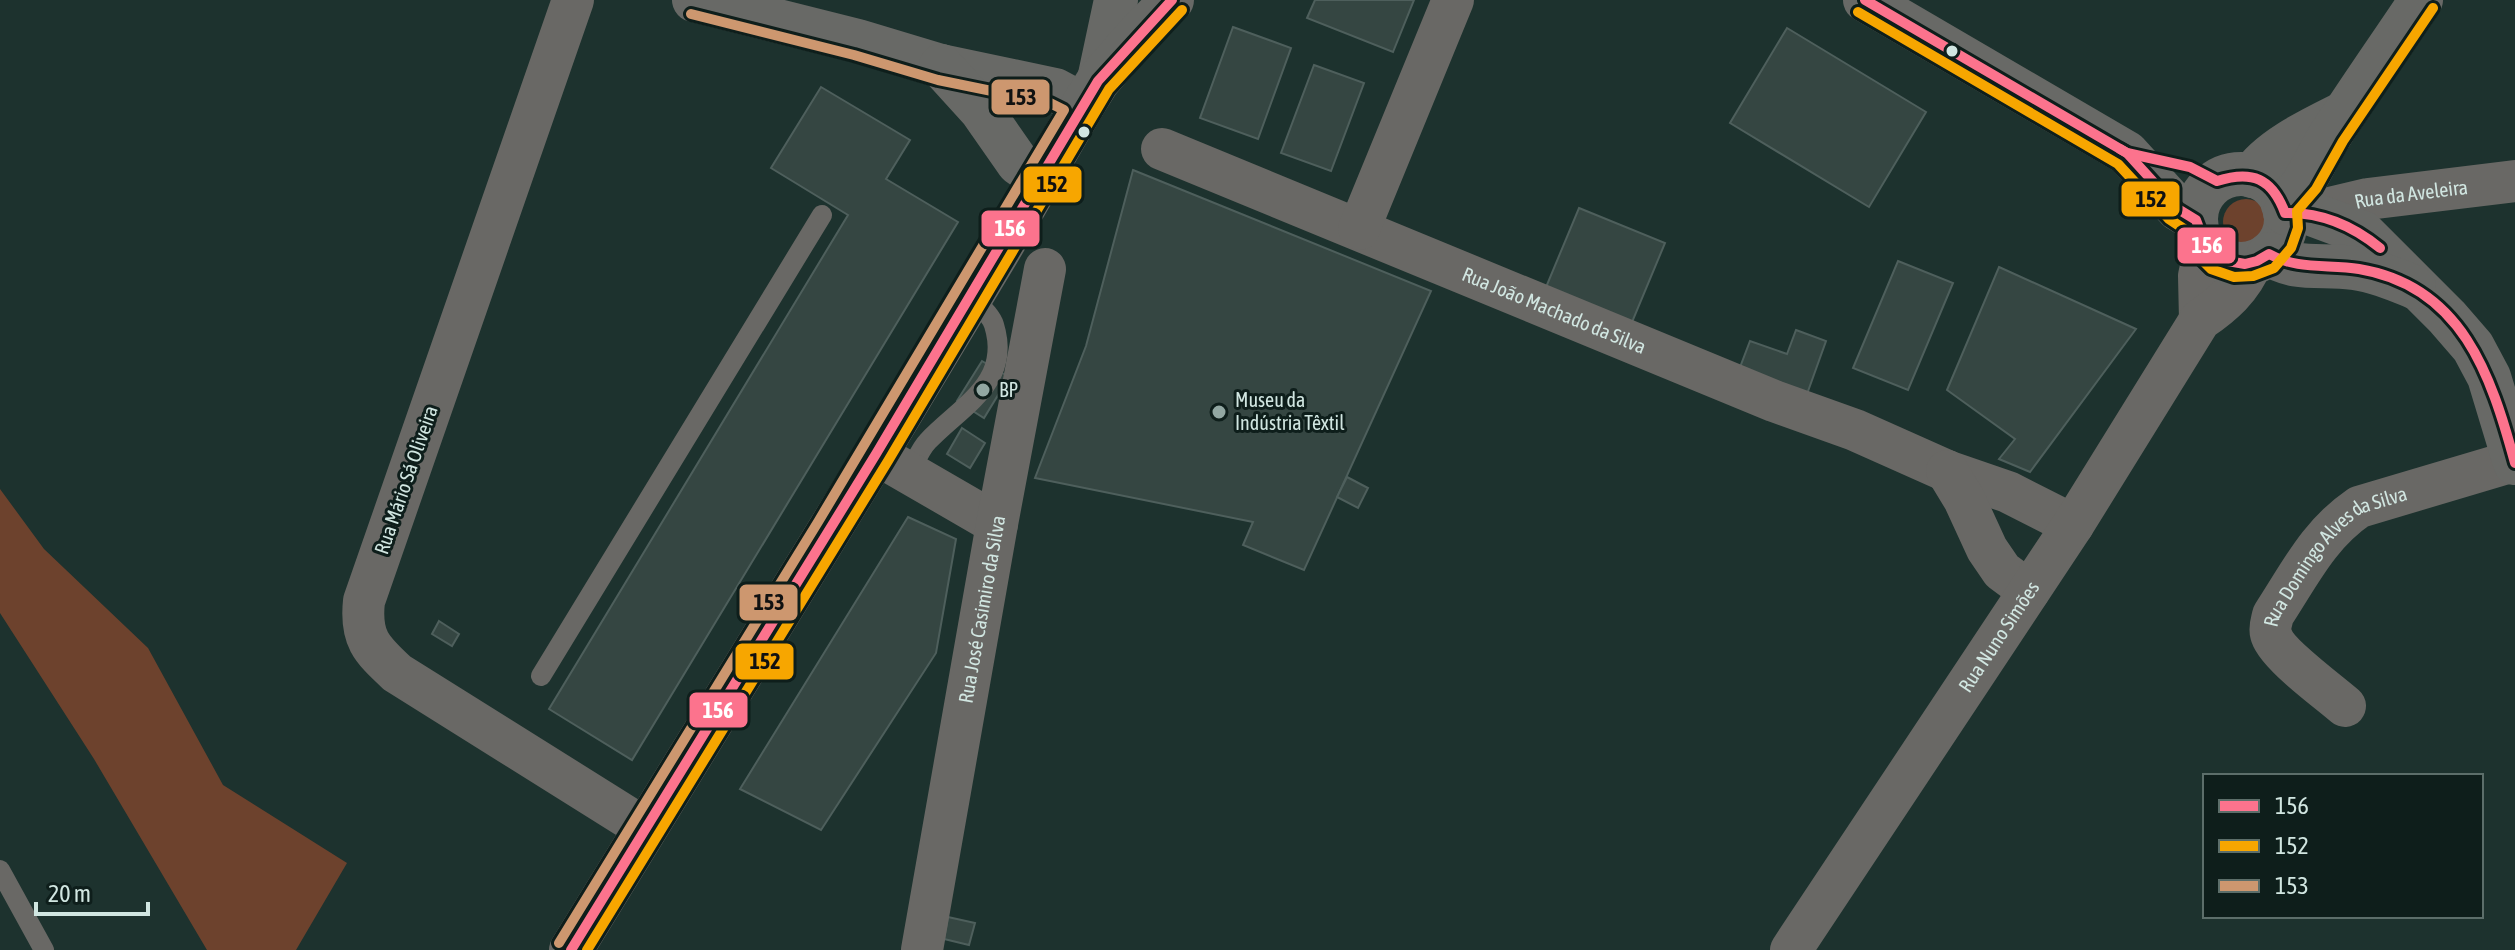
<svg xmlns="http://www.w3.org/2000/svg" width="2515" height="950" viewBox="0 0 2515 950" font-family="'Asap Condensed',sans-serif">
  <rect width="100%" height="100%" fill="#1d322e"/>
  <!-- green -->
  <g fill="#6d422d">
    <circle cx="2246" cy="222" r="23"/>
    <polygon points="0,489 44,549 148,648 223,785 347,863 296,950 207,950 94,759 0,613"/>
  </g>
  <!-- building -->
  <g fill="#354642" stroke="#4e5f5c" stroke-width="2">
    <polygon points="1315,0 1414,0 1393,52 1307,18"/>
    <polygon points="1233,27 1291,48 1258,139 1200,118"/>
    <polygon points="1787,28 1926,112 1869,207 1730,123"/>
    <polygon points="1314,65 1364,83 1331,171 1281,153"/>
    <polygon points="821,87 910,140 886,179 958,222 632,760 549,709 848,215 771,168"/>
    <polygon points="1133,170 1431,291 1304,570 1243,545 1253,522 1035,478 1086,346"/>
    <polygon points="1579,208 1665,243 1630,327 1544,292"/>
    <polygon points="1898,261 1953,283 1908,390 1853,368"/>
    <polygon points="1999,267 2136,329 2030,472 1999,459 2015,439 1947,390"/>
    <polygon points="1796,330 1826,341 1807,394 1739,370 1750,341 1787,354"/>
    <polygon points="982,361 1009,377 984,418 957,401"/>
    <polygon points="962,428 985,443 970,468 947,454"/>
    <polygon points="1347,477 1368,488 1358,508 1337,497"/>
    <polygon points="908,517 956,539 936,653 821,830 740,789"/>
    <polygon points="439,621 459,634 452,646 432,634"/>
    <polygon points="948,917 975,923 969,945 944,939"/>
  </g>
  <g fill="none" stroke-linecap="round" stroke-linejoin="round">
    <!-- lane -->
    <g stroke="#696865" stroke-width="20">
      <path d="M909,473C915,463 920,449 928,441C961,406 1012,383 994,325C991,315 978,304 971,296"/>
      <polyline points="541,676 822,215"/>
      <polyline points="0,870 44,950"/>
    </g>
    <!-- street -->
    <g stroke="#696865" stroke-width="42">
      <path d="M573,0L364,601C360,638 371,649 397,673L646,829"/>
      <path id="s1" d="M1162,149L1774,401L1855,430L1947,471L2008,492L2073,525"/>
      <path id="s2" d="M2309,213L2368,199L2515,181"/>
      <polyline points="1359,229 1453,0"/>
      <polyline points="2200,320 2199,276 2205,248"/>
      <polyline points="876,454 997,524"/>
      <polyline points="1947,471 1964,499 1987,549 2002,571 2029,591"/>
      <path id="s3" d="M2345,706C2328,691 2275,653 2271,634C2269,627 2272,621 2273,615C2300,574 2318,535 2359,507L2514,461"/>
      <path id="s4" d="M922,950L997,524L1045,269"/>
      <path id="s5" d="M1791,950L2073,525L2200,320C2222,305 2242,288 2252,262"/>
    </g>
    <!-- secondary -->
    <g stroke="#686966" stroke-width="44">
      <polyline points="694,0 858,41 941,66 1055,90 1083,105"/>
      <polyline points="1865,0 2127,153 2178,209 2196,220"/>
      <polyline points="941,66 981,110 1018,163 1039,178"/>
      <polyline points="1100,75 1116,0"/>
      <circle cx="2241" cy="219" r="45"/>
      <path d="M2252,176C2269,149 2314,128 2342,114"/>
      <path d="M2283,205C2307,187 2315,158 2331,134C2360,89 2391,45 2421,0"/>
      <polyline points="2285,213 2309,213 2363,233 2447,317 2473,347 2489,377 2515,463"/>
      <path d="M2269,254C2295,272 2324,263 2354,268C2375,271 2394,279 2414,287"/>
      <polyline points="571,950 876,454 998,252 1083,105 1098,81 1136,37 1172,0"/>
    </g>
    <!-- bus-1 casing -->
    <g stroke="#0e1e1b" stroke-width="16">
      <g id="bus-1">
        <path d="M1865,0L2127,153L2178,209L2196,220L2205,244L2222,260L2245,264L2257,261L2269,254C2297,270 2328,264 2359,269C2462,286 2491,375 2515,463"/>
        <path d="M2120,149L2127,153L2190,167L2217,181C2252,170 2272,178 2285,213C2322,212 2352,225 2380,248"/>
        <polyline points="571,950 876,454 1098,81 1172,0"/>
      </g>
    </g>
    <!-- bus-2 casing -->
    <g stroke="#0e1e1b" stroke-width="16">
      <g id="bus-2">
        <polyline points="1858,12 2118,164 2169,219 2184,229 2192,250 2211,269 2234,277 2253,276 2274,268 2291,248 2298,228 2297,211 2316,189 2343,141 2433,8"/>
        <polyline points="587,950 888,461 1109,89 1182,10"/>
      </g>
    </g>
    <!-- bus-3 casing -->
    <g stroke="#0e1e1b" stroke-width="16">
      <polyline id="bus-3" points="559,943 818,522 1064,110 1050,103 938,80 854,55 691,14"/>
    </g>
    <!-- bus-1 -->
    <use href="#bus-1" stroke="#fc738d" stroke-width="10"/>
    <!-- bus-2 -->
    <use href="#bus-2" stroke="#f7a600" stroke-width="10"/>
    <!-- bus-3 -->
    <use href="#bus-3" stroke="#cd976f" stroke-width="10"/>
  </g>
  <!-- markers -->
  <g fill="#d1e6e1" stroke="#0e1e1b" stroke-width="3">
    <circle cx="1952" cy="51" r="7"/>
    <circle cx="1084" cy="132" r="7"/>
  </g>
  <g fill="#92a7a2" stroke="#0e1e1b" stroke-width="3">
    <circle cx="983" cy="390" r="8"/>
    <circle cx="1219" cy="412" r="8"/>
  </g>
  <g text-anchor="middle" stroke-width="6" stroke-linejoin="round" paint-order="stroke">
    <!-- street labels -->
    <g font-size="20" fill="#d1e6e1" stroke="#0e1e1b">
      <text dy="7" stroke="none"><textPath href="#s2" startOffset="104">Rua da Aveleira</textPath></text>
      <text dy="7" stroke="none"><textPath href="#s1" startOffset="424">Rua João Machado da Silva</textPath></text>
      <text transform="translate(406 480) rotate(-71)" y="7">Rua Mário Sá Oliveira</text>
      <text dy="7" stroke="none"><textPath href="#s3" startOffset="212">Rua Domingo Alves da Silva</textPath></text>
      <text dy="7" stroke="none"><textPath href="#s4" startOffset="346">Rua José Casimiro da Silva</textPath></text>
      <text dy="7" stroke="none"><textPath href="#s5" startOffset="376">Rua Nuno Simões</textPath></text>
    </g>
    <!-- poi labels -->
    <g font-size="20" fill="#d1e6e1" stroke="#0e1e1b" text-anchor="start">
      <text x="999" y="397">BP</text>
      <text x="1235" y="407">Museu da<tspan x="1235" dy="23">Indústria Têxtil</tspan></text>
    </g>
  </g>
  <g stroke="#0e1e1b" stroke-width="3">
    <rect x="990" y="78" width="61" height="38" rx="8" fill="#cd976f"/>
    <rect x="1022" y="165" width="61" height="39" rx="8" fill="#f7a600"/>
    <rect x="2120" y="180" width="61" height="38" rx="8" fill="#f7a600"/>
    <rect x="980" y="209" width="61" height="39" rx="8" fill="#fc738d"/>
    <rect x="2176" y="226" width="61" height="39" rx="8" fill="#fc738d"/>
    <rect x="738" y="583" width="61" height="39" rx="8" fill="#cd976f"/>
    <rect x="734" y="642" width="61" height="39" rx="8" fill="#f7a600"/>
    <rect x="688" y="691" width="61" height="38" rx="8" fill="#fc738d"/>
  </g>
  <g font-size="22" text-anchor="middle" font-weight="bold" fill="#fff">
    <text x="1010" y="236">156</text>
    <text x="2207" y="253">156</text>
    <text x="718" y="718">156</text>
  </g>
  <g font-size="22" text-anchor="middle" font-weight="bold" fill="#111">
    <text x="1021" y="105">153</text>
    <text x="1052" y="192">152</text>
    <text x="2151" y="207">152</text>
    <text x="769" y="610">153</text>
    <text x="765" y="669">152</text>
  </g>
  <!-- legend -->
  <rect x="2203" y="774" width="280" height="144" fill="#0e1e1b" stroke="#5c6e6a" stroke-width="2"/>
  <rect x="2219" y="800" width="40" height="12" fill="#fc738d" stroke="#5c6e6a" stroke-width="2"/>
  <text x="2275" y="814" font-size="24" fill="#d1e6e1">156</text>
  <rect x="2219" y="840" width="40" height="12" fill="#f7a600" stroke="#5c6e6a" stroke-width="2"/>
  <text x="2275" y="854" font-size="24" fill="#d1e6e1">152</text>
  <rect x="2219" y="880" width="40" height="12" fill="#cd976f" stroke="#5c6e6a" stroke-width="2"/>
  <text x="2275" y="894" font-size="24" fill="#d1e6e1">153</text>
  <!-- scale -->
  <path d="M36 902v12h112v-12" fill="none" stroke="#d1e6e1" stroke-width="4"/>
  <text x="48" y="902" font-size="24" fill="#d1e6e1" stroke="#0e1e1b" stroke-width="6" paint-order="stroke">20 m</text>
</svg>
